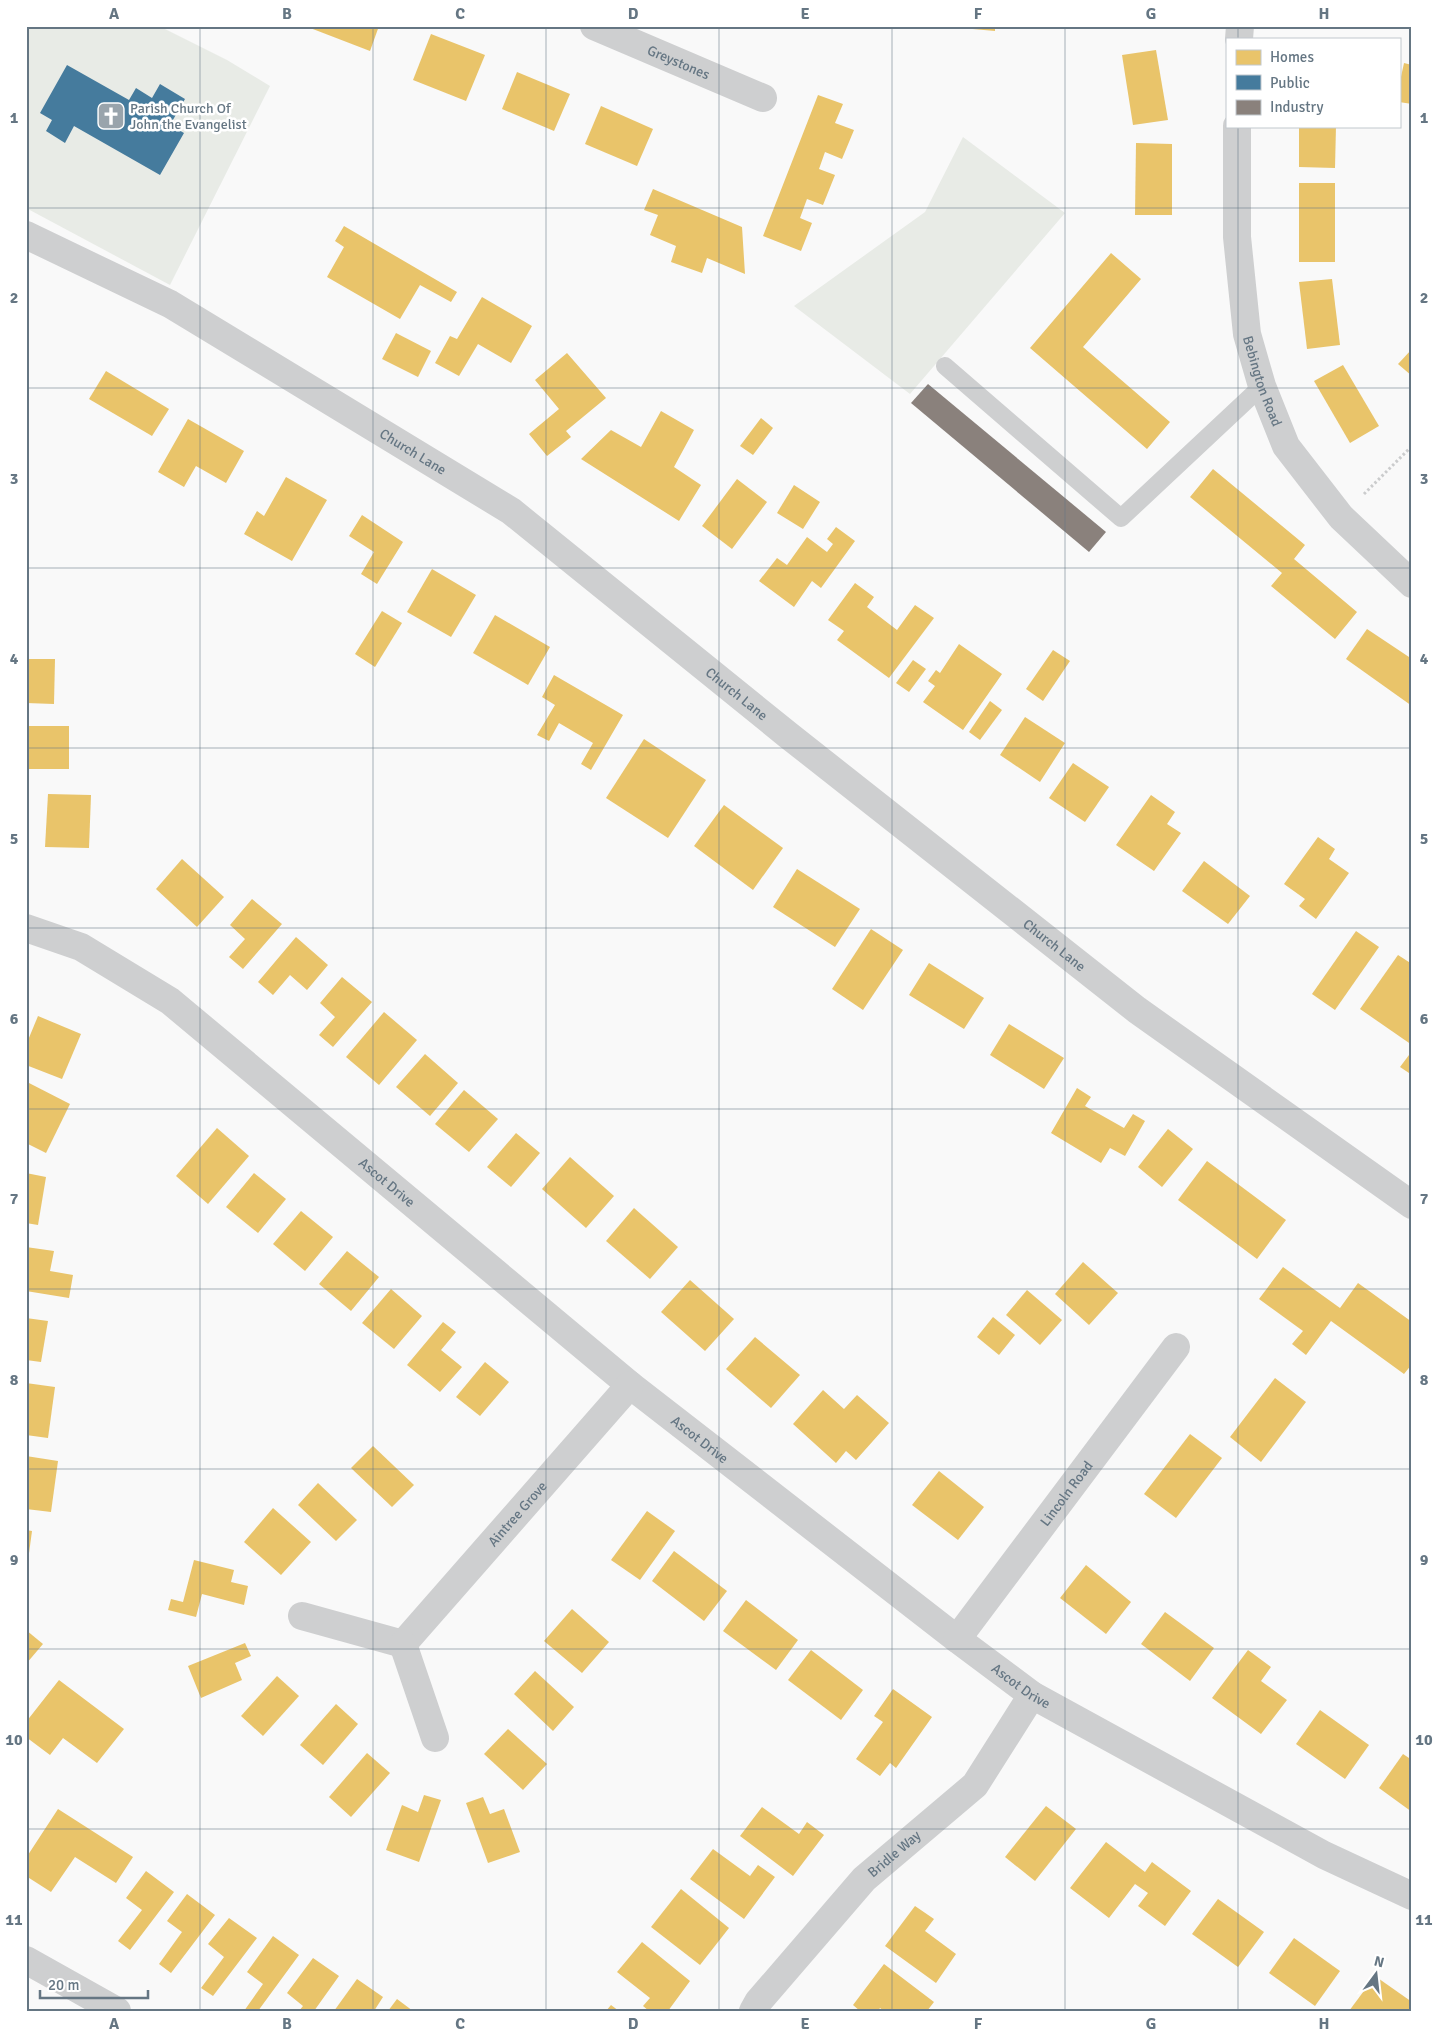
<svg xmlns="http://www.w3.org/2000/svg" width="1438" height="2037" viewBox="0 0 1438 2037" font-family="Signika,sans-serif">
  <rect width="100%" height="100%" fill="#f9f9f9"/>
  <!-- green -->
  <g fill="#e8ebe6">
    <polygon points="26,26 159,26 227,60 270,86 170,285 26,208"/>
    <polygon points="963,137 1065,213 910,394 794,306 925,212"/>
  </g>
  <!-- homes -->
  <g fill="#e9c46a">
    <polygon points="305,26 379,26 370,51"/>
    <polygon points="939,26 995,26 995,31"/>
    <polygon points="431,34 485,55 466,101 413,80"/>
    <polygon points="1156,50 1168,120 1133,125 1122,55"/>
    <polygon points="1404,63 1412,65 1412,104 1399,102 1399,86"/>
    <polygon points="517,72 570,94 554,131 502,109"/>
    <polygon points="818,95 843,104 835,123 854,130 842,159 825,152 819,169 835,175 823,205 807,199 800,218 812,223 801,251 763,236"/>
    <polygon points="601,106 653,129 637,166 585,144"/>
    <polygon points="1299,126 1336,126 1335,168 1299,167"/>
    <polygon points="1136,143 1172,144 1172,215 1135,215"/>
    <rect x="1299" y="183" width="36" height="79"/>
    <polygon points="653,189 742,227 745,274 707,258 702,273 671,262 676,246 650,235 658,215 644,210"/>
    <polygon points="344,226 457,292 451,302 420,285 400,319 327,277 344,247 335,241"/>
    <polygon points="1111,253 1141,279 1083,347 1170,422 1147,449 1030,348"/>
    <polygon points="1332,279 1340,345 1307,349 1299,282"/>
    <polygon points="482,297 532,326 511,363 478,344 459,376 435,363 450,336 457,339"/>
    <polygon points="396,333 431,351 418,377 382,359"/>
    <polygon points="1412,349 1412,376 1398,364"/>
    <polygon points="567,353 606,398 566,431 571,437 547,456 529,434 559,409 535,380"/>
    <polygon points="1343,365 1379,426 1350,443 1314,381"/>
    <polygon points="106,371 169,409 152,436 89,399"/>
    <polygon points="661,411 694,430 674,467 701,485 679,521 581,459 611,430 641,447"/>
    <polygon points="761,418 773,428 753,455 740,446"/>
    <polygon points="188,419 244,451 226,483 196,466 184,487 158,472"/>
    <polygon points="1213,469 1305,545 1294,559 1357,612 1335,639 1271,586 1282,573 1190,497"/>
    <polygon points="286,477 327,500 292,561 244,534 257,511 264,516"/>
    <polygon points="737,479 767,502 732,549 702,526"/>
    <polygon points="794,485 820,502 803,529 777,513"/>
    <polygon points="362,515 403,542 377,584 361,574 374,552 349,536"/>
    <polygon points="836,527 855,541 821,588 812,581 794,607 759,581 777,558 787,565 807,537 827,552 833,544 827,539"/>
    <polygon points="432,569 476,595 451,637 407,612"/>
    <polygon points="855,583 874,597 867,607 897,630 915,605 934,618 889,678 837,640 844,631 828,620"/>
    <polygon points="382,611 402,623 375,667 355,654"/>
    <polygon points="495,615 550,647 528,685 473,653"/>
    <polygon points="1367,629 1412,659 1412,706 1346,659"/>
    <polygon points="959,644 1002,674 963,730 923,702 935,686 928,681 936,670 940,673"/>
    <polygon points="1053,650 1070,661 1043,701 1026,689"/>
    <polygon points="26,659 55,659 54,704 26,703"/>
    <polygon points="913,660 926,669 909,692 896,683"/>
    <polygon points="554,675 623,715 591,770 581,764 593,743 559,723 549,741 537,735 555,705 542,697"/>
    <polygon points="990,701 1002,710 980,740 969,732"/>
    <polygon points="1025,717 1065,743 1040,782 1000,755"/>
    <polygon points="26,726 69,726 69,769 27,769"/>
    <polygon points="644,739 706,780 668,838 606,798"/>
    <polygon points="1073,763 1109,787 1085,822 1049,798"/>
    <polygon points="48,794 91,795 89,848 45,847"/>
    <polygon points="1151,795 1175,812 1167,824 1181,833 1154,871 1116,845"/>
    <polygon points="724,805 783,848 753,890 694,846"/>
    <polygon points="1318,837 1335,849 1329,859 1349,873 1316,919 1299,906 1305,899 1284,884"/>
    <polygon points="182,859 224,897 197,927 156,889"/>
    <polygon points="1204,861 1250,896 1228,924 1182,891"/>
    <polygon points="797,869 860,909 835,947 773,907"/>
    <polygon points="252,899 282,924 243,969 229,957 245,939 230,925"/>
    <polygon points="871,929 903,950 863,1010 832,989"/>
    <polygon points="1356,931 1379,947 1335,1010 1312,994"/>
    <polygon points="296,937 328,965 307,990 290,975 273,995 258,982"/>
    <polygon points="1398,955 1412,964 1412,1045 1360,1009"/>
    <polygon points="929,963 984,998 964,1029 909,995"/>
    <polygon points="342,977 372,1002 333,1047 319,1035 335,1017 320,1003"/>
    <polygon points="384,1012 417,1040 379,1085 346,1057"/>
    <polygon points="38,1016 81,1034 62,1079 26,1065 26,1045"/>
    <polygon points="1009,1024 1064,1058 1044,1089 990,1055"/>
    <polygon points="1412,1051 1412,1075 1400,1067"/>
    <polygon points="425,1054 458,1083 430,1116 396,1087"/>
    <polygon points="29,1083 70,1104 46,1153 26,1143 26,1087"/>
    <polygon points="1077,1088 1091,1097 1085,1106 1124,1128 1133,1114 1145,1121 1125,1156 1110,1148 1101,1163 1051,1133"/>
    <polygon points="464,1090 498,1119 469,1152 435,1124"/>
    <polygon points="217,1128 249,1156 208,1204 176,1176"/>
    <polygon points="1168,1129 1193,1149 1162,1187 1138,1167"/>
    <polygon points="516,1133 540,1153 511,1187 487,1167"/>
    <polygon points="570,1157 614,1196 586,1228 542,1189"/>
    <polygon points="1207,1161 1286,1220 1257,1259 1178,1200"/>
    <polygon points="26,1173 46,1177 38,1225 26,1223"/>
    <polygon points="254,1173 286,1199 258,1233 226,1207"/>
    <polygon points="634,1208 678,1247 650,1279 606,1241"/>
    <polygon points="301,1211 333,1237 305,1271 273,1244"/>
    <polygon points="26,1247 54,1251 50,1271 73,1275 69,1298 26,1291"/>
    <polygon points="347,1251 379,1277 351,1311 319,1284"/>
    <polygon points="1083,1262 1118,1293 1089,1325 1055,1294"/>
    <polygon points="1283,1267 1340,1308 1358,1283 1412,1322 1412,1364 1404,1374 1331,1321 1306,1355 1292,1344 1303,1331 1259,1299"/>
    <polygon points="690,1280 734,1319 705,1351 661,1312"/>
    <polygon points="391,1289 422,1316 394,1349 362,1323"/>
    <polygon points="1027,1290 1062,1320 1040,1345 1006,1315"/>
    <polygon points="993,1317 1015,1335 999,1355 977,1337"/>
    <polygon points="26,1318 48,1321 41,1362 26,1360"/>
    <polygon points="443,1322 456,1332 441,1350 462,1367 440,1392 407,1365"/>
    <polygon points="755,1337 800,1375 771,1408 726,1369"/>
    <polygon points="485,1362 509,1382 480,1416 456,1397"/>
    <polygon points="1275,1378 1306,1402 1261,1462 1230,1437"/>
    <polygon points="26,1383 55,1387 48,1438 26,1435"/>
    <polygon points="823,1390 844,1409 857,1395 889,1423 856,1460 846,1451 836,1463 793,1424"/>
    <polygon points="1190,1434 1222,1458 1176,1518 1144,1494"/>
    <polygon points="373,1446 414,1485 392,1507 351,1468"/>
    <polygon points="26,1456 58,1461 51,1512 26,1509"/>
    <polygon points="939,1471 984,1507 958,1540 912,1505"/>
    <polygon points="318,1483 357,1520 336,1541 298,1505"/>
    <polygon points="273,1508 311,1542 281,1575 244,1542"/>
    <polygon points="647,1511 675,1531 640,1580 611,1560"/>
    <polygon points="26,1530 32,1531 27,1568 26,1568"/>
    <polygon points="674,1551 727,1591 704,1621 652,1581"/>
    <polygon points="194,1560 234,1570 231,1582 248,1586 244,1605 202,1594 196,1617 168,1610 171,1599 183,1602"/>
    <polygon points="1086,1565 1131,1602 1106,1634 1060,1598"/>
    <polygon points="746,1600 798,1640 776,1670 723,1631"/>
    <polygon points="572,1609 609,1642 582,1673 544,1641"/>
    <polygon points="1165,1612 1214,1648 1190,1681 1141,1644"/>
    <polygon points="26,1630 43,1644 26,1664"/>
    <polygon points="245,1643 251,1656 235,1663 242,1680 201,1698 188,1666"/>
    <polygon points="811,1650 863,1690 841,1720 788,1680"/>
    <polygon points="1248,1650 1271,1667 1261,1681 1287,1700 1261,1734 1212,1698"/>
    <polygon points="535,1671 574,1707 553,1731 514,1694"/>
    <polygon points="277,1676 299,1696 263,1736 241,1716"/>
    <polygon points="59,1680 124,1729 97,1763 63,1738 50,1755 26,1737 26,1722"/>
    <polygon points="893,1689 932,1717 896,1768 890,1763 880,1776 856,1759 883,1722 874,1716"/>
    <polygon points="336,1704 358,1724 323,1765 300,1745"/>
    <polygon points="1320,1710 1369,1745 1345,1779 1296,1744"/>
    <polygon points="508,1729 547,1764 523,1790 484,1754"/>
    <polygon points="367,1753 390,1773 351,1817 329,1797"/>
    <polygon points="1403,1754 1412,1760 1412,1812 1379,1788"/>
    <polygon points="424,1795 441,1800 419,1862 386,1850 402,1805 418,1812"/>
    <polygon points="483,1797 490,1814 504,1809 520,1852 488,1863 466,1803"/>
    <polygon points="1046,1806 1076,1829 1035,1881 1005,1857"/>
    <polygon points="762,1807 799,1834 807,1822 824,1835 793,1876 740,1836"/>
    <polygon points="58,1809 133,1857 116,1883 75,1857 51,1892 26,1876 26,1858"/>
    <polygon points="1106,1842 1145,1872 1152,1862 1191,1891 1165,1926 1138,1906 1148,1893 1135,1884 1109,1918 1070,1888"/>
    <polygon points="713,1849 750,1876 758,1865 775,1877 744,1919 690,1879"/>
    <polygon points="146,1871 174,1892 130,1950 118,1941 142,1910 126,1898"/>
    <polygon points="681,1889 729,1928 700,1965 651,1927"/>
    <polygon points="187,1894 215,1915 171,1973 159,1964 182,1932 167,1921"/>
    <polygon points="1218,1899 1264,1932 1238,1967 1192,1934"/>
    <polygon points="915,1906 934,1919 925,1931 956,1954 936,1983 885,1946"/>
    <polygon points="229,1918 257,1938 213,1996 201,1988 224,1957 208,1944"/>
    <polygon points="273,1936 299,1955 258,2011 244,2011 263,1984 247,1972"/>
    <polygon points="1294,1938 1340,1971 1315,2006 1269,1973"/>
    <polygon points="642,1942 690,1981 668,2011 649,2011 643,2006 650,1998 617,1972"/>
    <polygon points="313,1958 339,1976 314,2011 299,2011 303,2006 287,1993"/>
    <polygon points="884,1964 934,2002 927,2011 884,2011 880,2008 878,2011 860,2011 853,2005"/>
    <polygon points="1375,1976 1412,2002 1412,2011 1349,2011"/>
    <polygon points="357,1979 383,1997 374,2011 334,2011"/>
    <polygon points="397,1999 413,2011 388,2011"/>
    <polygon points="611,2005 619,2011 606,2011"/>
  </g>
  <!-- public -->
  <polygon fill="#457b9d" points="67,65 129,100 136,88 152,98 160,84 185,99 170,125 184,133 160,175 74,126 65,143 46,131 52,120 40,113"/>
  <!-- industry -->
  <polygon fill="#8a817c" points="928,384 1106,532 1089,552 911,403"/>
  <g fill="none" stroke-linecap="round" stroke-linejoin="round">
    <!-- path -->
    <polyline stroke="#cbcccd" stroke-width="3" stroke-dasharray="2.5 2.5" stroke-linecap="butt" points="1364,494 1412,446"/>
    <!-- service -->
    <polyline stroke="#cecfd0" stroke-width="18" points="945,366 1121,518 1262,386"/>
    <!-- minor -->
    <g stroke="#cecfd0" stroke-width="28">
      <path id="s1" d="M594,26L763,98"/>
      <polyline points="1239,39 1240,26"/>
      <path id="s2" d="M1237,126V237L1247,334L1262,386L1286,446L1341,517L1412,584"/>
      <path id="s3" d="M26,235L170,304L511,511L788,735L1137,1010L1412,1205"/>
      <path id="s4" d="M26,928L81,947L170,1001L630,1385L957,1639L1032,1695L1324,1855L1412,1896"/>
      <path id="s5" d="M302,1616L403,1644L630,1385"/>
      <path id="s6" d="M957,1639L1176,1347"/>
      <polyline points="403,1644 435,1738"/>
      <polyline points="26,1960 117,2011"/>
      <path id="s7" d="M753,2011L758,2002L864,1879L975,1785L1032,1695"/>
    </g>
  </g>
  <!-- grid -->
  <path fill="none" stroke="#657683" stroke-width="1" stroke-opacity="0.55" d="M200,26V2011M373,26V2011M546,26V2011M719,26V2011M892,26V2011M1065,26V2011M1238,26V39M1238,126V2011M26,208H1412M26,388H1412M26,568H1412M26,748H1412M26,928H1412M26,1109H1412M26,1289H1412M26,1469H1412M26,1649H1412M26,1829H1412"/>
  <!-- icons -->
  <defs>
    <g id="church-square" transform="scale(1.4375)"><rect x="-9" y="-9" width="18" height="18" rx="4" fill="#99a4ac" stroke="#fff"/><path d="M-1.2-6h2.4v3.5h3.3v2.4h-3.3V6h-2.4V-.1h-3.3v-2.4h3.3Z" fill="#fff"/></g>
  </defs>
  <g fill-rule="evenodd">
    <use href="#church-square" x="111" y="116"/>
  </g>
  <g text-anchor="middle" stroke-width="5" stroke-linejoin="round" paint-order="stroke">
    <!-- street labels -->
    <g font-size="14" fill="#657683" stroke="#fff">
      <text dy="5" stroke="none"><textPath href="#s1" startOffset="92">Greystones</textPath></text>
      <text dy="5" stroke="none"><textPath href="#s2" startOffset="258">Bebington Road</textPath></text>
      <text dy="5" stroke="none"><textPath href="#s3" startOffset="444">Church Lane</textPath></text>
      <text dy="5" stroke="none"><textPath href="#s3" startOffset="849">Church Lane</textPath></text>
      <text dy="5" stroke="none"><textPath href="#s3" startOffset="1254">Church Lane</textPath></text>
      <text dy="5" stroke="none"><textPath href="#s4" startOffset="445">Ascot Drive</textPath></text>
      <text dy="5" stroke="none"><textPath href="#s4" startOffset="850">Ascot Drive</textPath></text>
      <text dy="5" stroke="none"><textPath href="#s6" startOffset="182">Lincoln Road</textPath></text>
      <text dy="5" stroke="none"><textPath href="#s5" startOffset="278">Aintree Grove</textPath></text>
      <text dy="5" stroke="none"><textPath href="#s4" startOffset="1255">Ascot Drive</textPath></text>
      <text dy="5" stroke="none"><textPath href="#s7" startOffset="212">Bridle Way</textPath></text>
    </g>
    <!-- poi labels -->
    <g font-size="14" fill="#657683" stroke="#fff" text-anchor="start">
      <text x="130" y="113">Parish Church Of<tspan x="130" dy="16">John the Evangelist</tspan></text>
    </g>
  </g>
  <!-- border -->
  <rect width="1438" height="2037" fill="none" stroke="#ffffff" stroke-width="55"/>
  <!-- legend -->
  <rect x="1226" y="38" width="175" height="90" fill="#ffffff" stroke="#c1c8cd"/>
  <rect x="1236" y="50" width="25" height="15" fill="#e9c46a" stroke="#c1c8cd"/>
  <text x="1270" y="62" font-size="15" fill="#657683">Homes</text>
  <rect x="1236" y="75" width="25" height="15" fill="#457b9d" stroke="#c1c8cd"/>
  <text x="1270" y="88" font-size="15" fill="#657683">Public</text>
  <rect x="1236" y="100" width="25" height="15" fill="#8a817c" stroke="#c1c8cd"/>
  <text x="1270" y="112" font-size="15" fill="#657683">Industry</text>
  <!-- north arrow -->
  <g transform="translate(1376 1974) rotate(15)" stroke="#ffffff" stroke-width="4" paint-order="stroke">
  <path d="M0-4L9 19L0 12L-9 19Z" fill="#657683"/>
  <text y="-8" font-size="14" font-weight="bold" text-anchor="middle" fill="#657683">N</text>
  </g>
  <!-- scale -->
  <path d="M40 1990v8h108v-8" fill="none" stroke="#657683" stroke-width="2.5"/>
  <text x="48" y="1990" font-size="15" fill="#657683" stroke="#ffffff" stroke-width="4" paint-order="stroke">20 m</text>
  <rect x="28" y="28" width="1382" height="1982" fill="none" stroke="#657683" stroke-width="2"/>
  <g font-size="16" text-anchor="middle" font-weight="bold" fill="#657683">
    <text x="114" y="19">A</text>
    <text x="287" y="19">B</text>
    <text x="460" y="19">C</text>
    <text x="633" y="19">D</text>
    <text x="805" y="19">E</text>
    <text x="978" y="19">F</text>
    <text x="1151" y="19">G</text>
    <text x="1324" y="19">H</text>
    <text x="14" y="123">1</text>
    <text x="1424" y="123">1</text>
    <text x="14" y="303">2</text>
    <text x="1424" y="303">2</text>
    <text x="14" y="484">3</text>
    <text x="1424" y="484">3</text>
    <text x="14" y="664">4</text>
    <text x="1424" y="664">4</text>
    <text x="14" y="844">5</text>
    <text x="1424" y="844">5</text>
    <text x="14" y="1024">6</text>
    <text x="1424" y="1024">6</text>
    <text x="14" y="1204">7</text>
    <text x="1424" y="1204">7</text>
    <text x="14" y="1385">8</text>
    <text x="1424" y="1385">8</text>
    <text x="14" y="1565">9</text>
    <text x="1424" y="1565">9</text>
    <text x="14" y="1745">10</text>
    <text x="1424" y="1745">10</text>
    <text x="14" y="1925">11</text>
    <text x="1424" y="1925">11</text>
    <text x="114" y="2029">A</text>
    <text x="287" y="2029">B</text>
    <text x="460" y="2029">C</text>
    <text x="633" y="2029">D</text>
    <text x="805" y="2029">E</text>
    <text x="978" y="2029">F</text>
    <text x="1151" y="2029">G</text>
    <text x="1324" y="2029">H</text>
  </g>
</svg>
